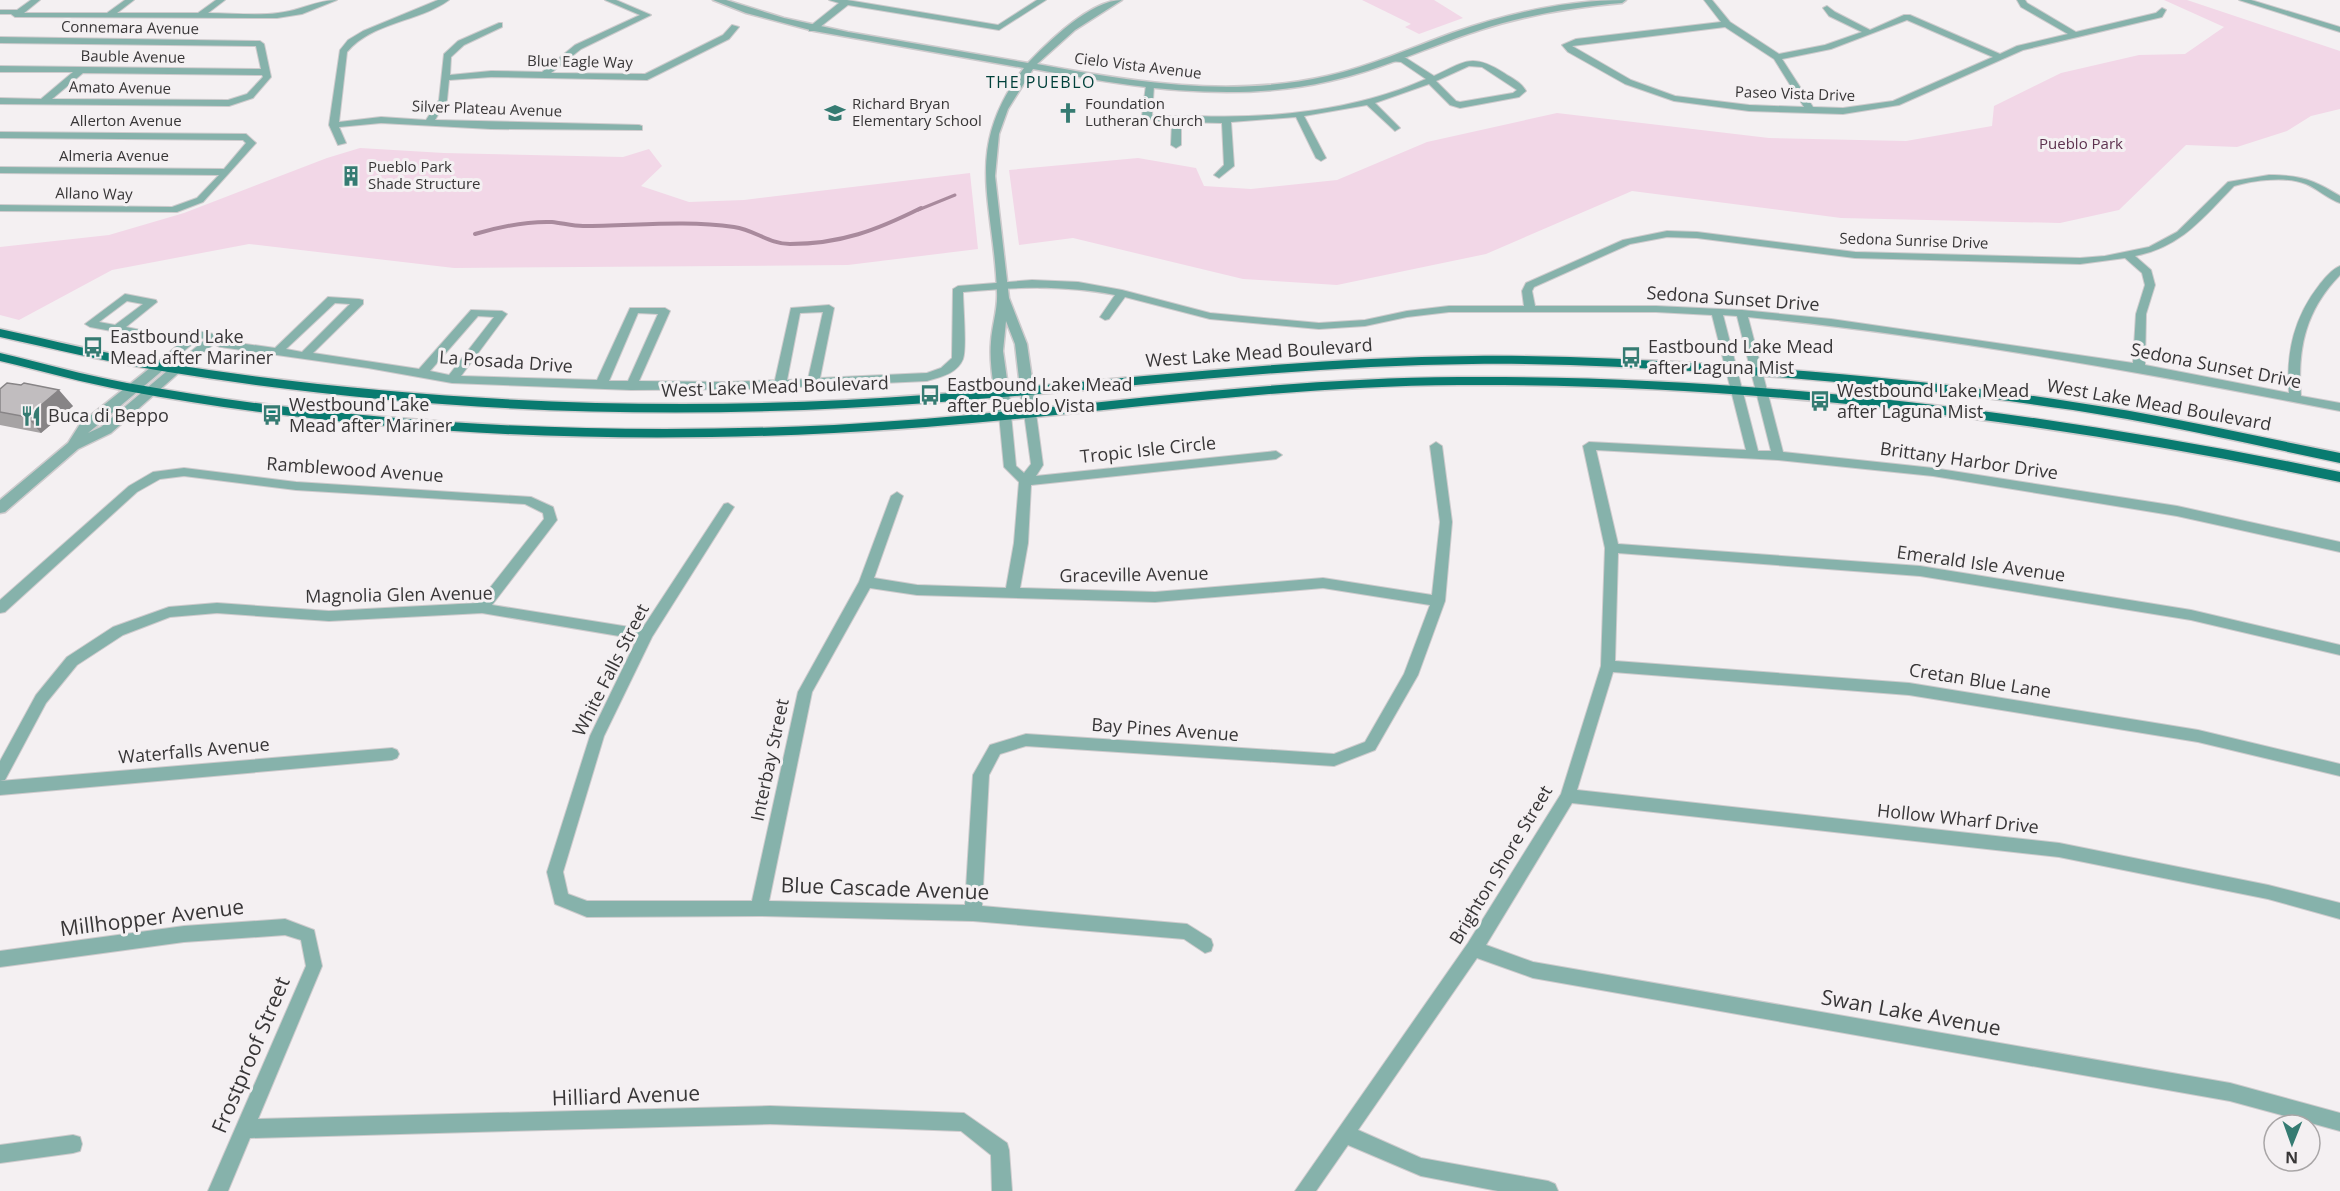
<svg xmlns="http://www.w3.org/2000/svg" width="2340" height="1191" viewBox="0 0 2340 1191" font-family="'Open Sans',sans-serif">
  <rect width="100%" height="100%" fill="#f4f0f2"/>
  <!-- green -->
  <g fill="#f2d7e7">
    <polygon points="1362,0 1434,0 1463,18 1419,34 1405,27 1411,24"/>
    <polygon points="2164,0 2187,0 2340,51 2340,109 2311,116 2287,131 2237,147 2186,145 2119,210 2060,223 1841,218 1632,191 1486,254 1337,285 1243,279 1073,238 1019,245 1009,170 1138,158 1196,168 1204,186 1251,189 1337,180 1427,142 1557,113 1769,138 1906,141 1992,126 1994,106 2061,73 2139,55 2185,54 2224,27"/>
    <polygon points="360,148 444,153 623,157 649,149 662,166 641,186 689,202 744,200 970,173 978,249 848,265 454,268 249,244 112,270 19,320 0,315 0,247 109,235 184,213 327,158"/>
  </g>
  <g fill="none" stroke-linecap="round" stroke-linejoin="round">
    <!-- stream-far1 -->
    <polyline stroke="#a98a9d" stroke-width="3" points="918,210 955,195"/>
    <!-- stream -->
    <path stroke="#a98a9d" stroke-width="4" d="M475,234C499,227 526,221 552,222C562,223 573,226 583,226C634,226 684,220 734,227C755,230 769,244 790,244C841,244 877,230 921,208"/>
    <!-- minor casing -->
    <g stroke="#cecbcd" stroke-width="2">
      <g id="minor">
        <path d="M31,0H40L24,13H107L125,0H134L117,13H198L216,0H225L208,13C231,13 256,16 278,13C299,11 317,0 337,0L302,14L277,18L15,17L11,14H0V10H17Z"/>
        <path d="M438,0H449C419,22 372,22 347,52L339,122L381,117L426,120L439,100L444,54L458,41L499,23H502V27L464,45L451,57L450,75L491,71L542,72L575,45L640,15L605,0H616L651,15L581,49L551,73L645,74L723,35L732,25L739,27L729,39L647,80L491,77L449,80L447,100L435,120L639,125L642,126V130L491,129L381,123L339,127L346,143L338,145L329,125L340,50L348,40L363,31Z"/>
        <polygon points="829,0 847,0 998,25 1037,0 1046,0 999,30 848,5 815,31 809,31 809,27 839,3"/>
        <path d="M1704,0H1712L1730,22L1779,54L1825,45L1862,32L1829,16L1823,8L1827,6L1835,12L1870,30L1904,15H1910L2000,54L2017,46L2068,34L2021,7L2017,0H2025L2027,3L2076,32L2156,13L2162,8L2166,10L2162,17L2023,50L1899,105L1843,114L1749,111L1674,101L1625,84L1568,52L1562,45L1576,39L1721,22ZM1907,20L1993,57L1893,101L1843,108L1813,107L1782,59L1831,49ZM1725,27L1774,59L1804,107L1749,105L1675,96L1631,80L1572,46Z"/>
        <polygon points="2239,0 2251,0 2340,27 2340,32"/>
        <path d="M0,37L260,41L264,44L271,77L253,98L229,106L0,104V98L41,99L73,72H0V66L261,69L256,46H252L0,43ZM83,73L262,75L263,77L247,94L228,100L52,99Z"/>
        <path d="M1393,56L1406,58L1434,76C1466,61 1472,53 1504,73C1513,79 1521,82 1526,91L1519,97L1460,108L1450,105L1429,84L1375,103L1400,128L1395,131L1367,105L1304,116L1326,158L1321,161L1316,158L1296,117L1231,122L1234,166L1219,178L1214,175L1224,165L1222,123L1181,122V145L1176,148L1171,145L1172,121H1153L1142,116L1146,85L1150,82L1154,85L1152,115C1166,117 1182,116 1197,116C1273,119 1357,110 1426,79L1401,62L1390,61L1389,59ZM1469,66L1482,67L1517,90L1513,93L1460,102L1456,101L1436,81Z"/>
        <polygon points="0,132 246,134 256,143 203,202 177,212 0,211 0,205 172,207 197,198 219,175 0,173 0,167 224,169 246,143 243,140 0,138"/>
        <path d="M2269,175C2301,175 2314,180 2340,196V203C2328,199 2318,189 2306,184C2287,176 2254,180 2234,186C2203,218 2181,247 2135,256L2151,270L2155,285L2146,314L2145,365L2289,393C2286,352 2294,317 2320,284C2325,278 2332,269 2340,266V275C2306,310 2297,348 2301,396L2340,403V411C2144,373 1948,337 1748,317L1783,452L1933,468L2177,506L2340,542V552L2177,516L1933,476L1778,460L1596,450L1618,544L1920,566L2191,610L2340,645V655L2191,620L1920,576L1618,553L1615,661L1909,683L2198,730L2340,764V776L2198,742L1909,695L1613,672L1577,790L2059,843L2268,885L2340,903V919L2268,899L2059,857L1572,803L1486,945L1533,962L2230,1083L2340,1113V1131L2230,1101L1533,978L1477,958L1358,1130L1421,1158L1548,1181L1555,1184L1558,1191H1498L1421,1176L1348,1145L1316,1191H1295L1468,943L1561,794L1601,666L1605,548L1583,446L1589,442L1746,450L1712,315L1656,312H1449L1407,317L1365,326L1319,329L1210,319L1125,297L1109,319L1105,320L1100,317L1115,295C1061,285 1018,287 963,292C963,306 967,348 963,359C957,374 940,377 927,381L818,386L813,388L809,386L780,389L631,390L452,383L368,368L220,347L214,344L177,373L173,372V366L206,339L200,338L159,371L153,367L155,364L185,339L165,341L90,327L85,324L125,294L156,300L157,302L126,327L165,335L198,331L219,335L224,341L275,348L328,297L359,299L363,300V304L313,353L419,369L471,310L502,311L507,314L461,376L597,380L630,308H665L670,311L639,381L728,382L775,380L791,308L829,305L834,308L820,378L927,373L941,368L952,358L953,289L958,286L1032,280L1078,282L1122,290L1210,313L1319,323L1365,320L1407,311L1449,306H1524L1522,291L1526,283L1623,240L1667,231L1697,232L1855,252L2080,258L2105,256L2149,247L2177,232L2228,182ZM1667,237L1697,238L1855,258L2080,264L2125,258L2142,273L2145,285L2136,314L2133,363L1831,319L1742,310L1656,306H1535L1532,291L1534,287L1630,244ZM127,301L143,304L115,325L99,322ZM335,303L350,304L302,352L286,349ZM823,312L808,379L787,380L800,313ZM638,313L658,314L628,381H609ZM1723,315L1737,316L1771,451H1758ZM478,316L494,317L449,375L430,371Z"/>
        <path d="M1030,409L1036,413L1043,465L1036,476L1276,451L1282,455L1276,459L1031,485L1028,543L1020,588L1155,592L1323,578L1432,595L1440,522L1430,446L1436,442L1442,446L1452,522L1445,601L1418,675L1375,750L1334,766L1026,746L1000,754L989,775L982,906L1187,924L1211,939L1213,945L1211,951L1205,953L1184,939L973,921L759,916L587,917L555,904L547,872L590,736L637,639L482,613L329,621L217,613L170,617L123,635L77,665L46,703L5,780L0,781V761L36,695L67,657L113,627L169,607L217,603L329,611L478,603L544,519L543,513L525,504L296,490L184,476L160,479L137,492L5,612L0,613V600L129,486L153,472L184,468L296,482L531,497L553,507L557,520L492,605L642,629L724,504L728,503L734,507L652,637L604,736L563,872L568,894L587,901H752L798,692L859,582L891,496L897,492L903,496L874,578L917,585L1006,588L1014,543L1019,482L1004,467L999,415L1005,411L1011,415L1016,466L1024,473L1031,464L1024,413ZM870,588L917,595L1155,602L1323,588L1430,605L1404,674L1365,742L1334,754L1026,734L990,745L973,775L965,905L769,901L812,692Z"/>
        <polygon points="392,748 397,750 399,754 397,758 392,760 0,795 0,781"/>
        <polygon points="285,919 314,930 322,966 258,1119 770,1106 964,1113 1007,1143 1009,1150 1012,1191 992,1191 991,1155 961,1131 770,1124 250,1138 228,1191 208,1191 306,966 301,940 285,935 184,942 0,967 0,951 184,926"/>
        <polygon points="73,1135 80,1137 82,1144 80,1151 73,1153 0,1163 0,1145"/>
      </g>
    </g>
    <!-- tertiary casing -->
    <g stroke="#cecbcd" stroke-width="3">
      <g id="tertiary">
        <path d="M713,0H726L784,18L848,32L1028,63C1049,41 1091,0 1122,0L1075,30L1037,64C1132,82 1231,98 1327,76C1370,66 1411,48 1452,33C1509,13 1566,0 1626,0L1622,3C1574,7 1526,15 1480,30C1430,46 1381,70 1330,81C1232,104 1131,87 1033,69L1008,109L999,134L995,176L1009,298L1027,344L1037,413L1030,417L1023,413L1015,344L1006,321L1003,351L1012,415L1005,419L998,415C995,391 989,366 991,342C992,325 998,309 997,292C994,201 962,150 1024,68L814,31L746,13Z"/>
        <polygon points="159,363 165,367 163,370 88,433 101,427 173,366 181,366 183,369 111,433 78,449 5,512 0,513 0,500 68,443 80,424 155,364"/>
      </g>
    </g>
    <!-- primary casing -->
    <g stroke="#cecbcd" stroke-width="3">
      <g id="primary">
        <path d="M0,329C54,341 108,354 162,363C388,399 618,411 846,400C1055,389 1262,358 1472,356C1551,355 1629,359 1708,364C1830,372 1952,383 2073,402C2163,415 2251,435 2340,453V463C2251,444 2163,424 2073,410C1952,392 1830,380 1708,372C1629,367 1551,363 1472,364C1262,366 1055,398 846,408C618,420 388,408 162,371C108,362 54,349 0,337Z"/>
        <path d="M0,353C42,363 84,375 127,383C359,425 598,436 834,425C1043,414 1250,378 1459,377C1756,375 2050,412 2340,472V482C2050,421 1756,383 1459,385C1250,386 1043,423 834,433C598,445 359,434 127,391C84,383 42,371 0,361Z"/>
      </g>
    </g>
    <!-- minor -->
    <use href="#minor" fill="#86b2ab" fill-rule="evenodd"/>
    <!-- tertiary -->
    <use href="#tertiary" fill="#86b2ab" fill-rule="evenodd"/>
    <!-- primary -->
    <use href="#primary" fill="#097b70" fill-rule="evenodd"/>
  </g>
  <!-- wall -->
  <polygon fill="#a6a3a4" points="0,389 73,406 41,433 0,425"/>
  <!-- shaded-wall -->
  <polygon fill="#878486" points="59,390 73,406 41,433 27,417"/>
  <!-- building -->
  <polygon fill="#c1bdbf" stroke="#878486" stroke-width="1.5" points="7,383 21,385 24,383 59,390 27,417 0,412 0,389"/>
  <!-- icons -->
  <defs>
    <g id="school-bare" transform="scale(1.62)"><path d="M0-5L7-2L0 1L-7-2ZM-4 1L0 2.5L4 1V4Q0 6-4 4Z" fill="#357b72" stroke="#f4f0f2" stroke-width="2.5" paint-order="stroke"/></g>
    <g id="church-bare" transform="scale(1.62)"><path d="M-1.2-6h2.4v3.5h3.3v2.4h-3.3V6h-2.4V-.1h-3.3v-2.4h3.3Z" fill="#357b72" stroke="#f4f0f2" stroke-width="2.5" paint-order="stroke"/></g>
    <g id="building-bare" transform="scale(1.62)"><path d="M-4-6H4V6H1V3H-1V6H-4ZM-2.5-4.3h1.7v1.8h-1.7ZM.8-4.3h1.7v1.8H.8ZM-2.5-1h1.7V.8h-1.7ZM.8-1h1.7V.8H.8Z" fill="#357b72" stroke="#f4f0f2" stroke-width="2.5" paint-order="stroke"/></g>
    <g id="bus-bare" transform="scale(1.62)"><path d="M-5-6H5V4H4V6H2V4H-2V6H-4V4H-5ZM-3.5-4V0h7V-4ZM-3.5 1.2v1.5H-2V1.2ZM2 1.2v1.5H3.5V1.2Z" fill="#357b72" stroke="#f4f0f2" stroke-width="2.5" paint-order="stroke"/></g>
    <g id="restaurant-bare" transform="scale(1.62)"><path d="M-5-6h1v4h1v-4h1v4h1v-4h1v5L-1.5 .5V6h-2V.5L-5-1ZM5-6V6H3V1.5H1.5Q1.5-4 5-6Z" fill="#357b72" stroke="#f4f0f2" stroke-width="2.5" paint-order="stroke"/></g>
  </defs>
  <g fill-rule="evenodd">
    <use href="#school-bare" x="835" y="113"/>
    <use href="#church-bare" x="1068" y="113"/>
    <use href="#building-bare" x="351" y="176"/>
    <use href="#bus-bare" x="93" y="347"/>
    <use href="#bus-bare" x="1631" y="357"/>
    <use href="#bus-bare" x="930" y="395"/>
    <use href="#bus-bare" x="1820" y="401"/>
    <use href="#bus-bare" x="272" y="415"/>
    <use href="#restaurant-bare" x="31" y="416"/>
  </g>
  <g text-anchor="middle" stroke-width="6" stroke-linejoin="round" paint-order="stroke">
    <!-- far-street labels -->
    <g font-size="15" fill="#383637" stroke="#f4f0f2">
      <text transform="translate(130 28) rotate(1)" y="5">Connemara Avenue</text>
      <text transform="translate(133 57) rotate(1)" y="5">Bauble Avenue</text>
      <text transform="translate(580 62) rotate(1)" y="5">Blue Eagle Way</text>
      <text transform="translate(1138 66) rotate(7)" y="5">Cielo Vista Avenue</text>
      <text transform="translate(120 88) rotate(1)" y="5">Amato Avenue</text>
      <text transform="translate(1795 94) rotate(2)" y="5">Paseo Vista Drive</text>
      <text transform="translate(487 109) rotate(2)" y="5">Silver Plateau Avenue</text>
      <text x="126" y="126">Allerton Avenue</text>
      <text x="114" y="161">Almeria Avenue</text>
      <text transform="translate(94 194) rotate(1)" y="5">Allano Way</text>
      <text transform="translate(1914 241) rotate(2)" y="5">Sedona Sunrise Drive</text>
    </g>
    <!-- far-poi labels -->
    <g font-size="15" fill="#383637" stroke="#f4f0f2" text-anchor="start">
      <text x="852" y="109">Richard Bryan<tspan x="852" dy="17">Elementary School</tspan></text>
      <text x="1085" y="109">Foundation<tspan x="1085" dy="17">Lutheran Church</tspan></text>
      <text x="368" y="172">Pueblo Park<tspan x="368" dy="17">Shade Structure</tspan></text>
    </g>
    <!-- far-park labels -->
    <g font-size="15" fill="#5d314e" stroke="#f4f0f2">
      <text x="2081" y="149">Pueblo Park</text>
    </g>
    <!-- far-neighbourhood labels -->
    <g font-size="16" letter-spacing="1.5" fill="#00403a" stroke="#f4f0f2">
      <text x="1041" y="88">THE PUEBLO</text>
    </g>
    <!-- street labels -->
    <g font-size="18" fill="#383637" stroke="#f4f0f2">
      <text transform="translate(1733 299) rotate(4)" y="6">Sedona Sunset Drive</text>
      <text transform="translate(1259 353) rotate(-4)" y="6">West Lake Mead Boulevard</text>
      <text transform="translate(506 362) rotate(4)" y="6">La Posada Drive</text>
      <text transform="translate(2216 366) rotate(11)" y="6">Sedona Sunset Drive</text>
      <text transform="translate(775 387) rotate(-2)" y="6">West Lake Mead Boulevard</text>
      <text transform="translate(2159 405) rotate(10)" y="6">West Lake Mead Boulevard</text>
      <text transform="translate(1148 450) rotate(-6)" y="6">Tropic Isle Circle</text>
      <text transform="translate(1969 461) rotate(8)" y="6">Brittany Harbor Drive</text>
      <text transform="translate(355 470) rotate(4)" y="6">Ramblewood Avenue</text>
      <text transform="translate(1981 564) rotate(8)" y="6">Emerald Isle Avenue</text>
      <text transform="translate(1134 575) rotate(-1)" y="6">Graceville Avenue</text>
      <text transform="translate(399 595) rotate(-1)" y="6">Magnolia Glen Avenue</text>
      <text transform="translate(611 670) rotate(-63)" y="6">White Falls Street</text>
      <text transform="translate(1980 681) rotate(9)" y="6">Cretan Blue Lane</text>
      <text transform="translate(1165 730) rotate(4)" y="6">Bay Pines Avenue</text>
      <text transform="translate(194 751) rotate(-5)" y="6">Waterfalls Avenue</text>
      <text transform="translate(770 760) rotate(-78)" y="6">Interbay Street</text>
      <text transform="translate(1958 819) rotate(6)" y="6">Hollow Wharf Drive</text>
      <text transform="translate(1501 865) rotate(-59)" y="6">Brighton Shore Street</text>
    </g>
    <!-- poi labels -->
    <g font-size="18" fill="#383637" stroke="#f4f0f2" text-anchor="start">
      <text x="110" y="343">Eastbound Lake<tspan x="110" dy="21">Mead after Mariner</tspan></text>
      <text x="1648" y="353">Eastbound Lake Mead<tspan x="1648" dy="21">after Laguna Mist</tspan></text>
      <text x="947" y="391">Eastbound Lake Mead<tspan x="947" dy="21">after Pueblo Vista</tspan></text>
      <text x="1837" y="397">Westbound Lake Mead<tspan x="1837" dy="21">after Laguna Mist</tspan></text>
      <text x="289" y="411">Westbound Lake<tspan x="289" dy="21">Mead after Mariner</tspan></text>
      <text x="48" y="422">Buca di Beppo</text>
    </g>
    <!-- near-street labels -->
    <g font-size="21" fill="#383637" stroke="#f4f0f2">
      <text transform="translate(885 889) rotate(2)" y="7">Blue Cascade Avenue</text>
      <text transform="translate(152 918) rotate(-7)" y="7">Millhopper Avenue</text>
      <text transform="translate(1911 1013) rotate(10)" y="7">Swan Lake Avenue</text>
      <text transform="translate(251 1055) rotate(-67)" y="7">Frostproof Street</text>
      <text transform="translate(626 1096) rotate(-2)" y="7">Hilliard Avenue</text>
    </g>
  </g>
  <!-- north arrow -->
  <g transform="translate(2292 1143) rotate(181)"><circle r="28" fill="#f4f0f2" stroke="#a9a6a7" stroke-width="1.5"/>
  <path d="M0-4.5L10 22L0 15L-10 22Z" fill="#357b72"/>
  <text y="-9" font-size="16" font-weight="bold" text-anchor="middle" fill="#383637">N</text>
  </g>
</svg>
